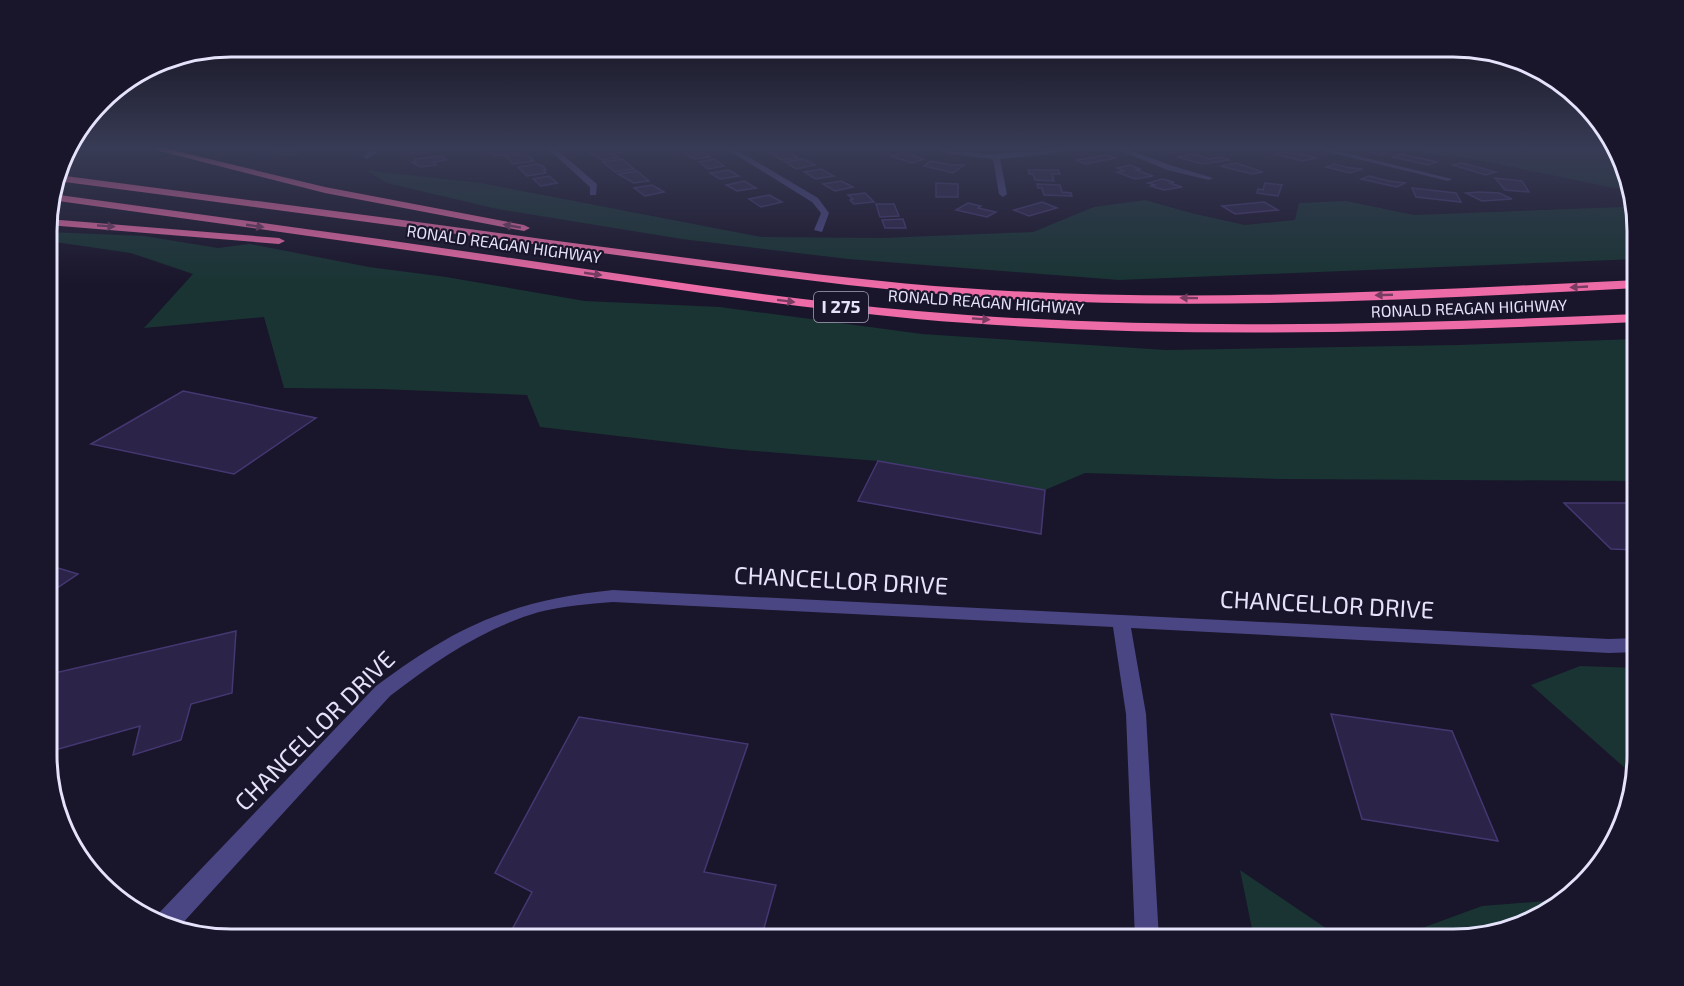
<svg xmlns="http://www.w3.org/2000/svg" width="1684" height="986" viewBox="0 0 1684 986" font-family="'Exo 2',sans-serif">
  <rect width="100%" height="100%" fill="#19152a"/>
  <!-- green -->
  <g fill="#193433">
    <path d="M255,147H297L305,150C291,159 283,157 268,153L269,151Z"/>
    <polygon points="1399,147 1615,147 1629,191 1483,161 1421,152"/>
    <polygon points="366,170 481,183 761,237 882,238 1033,232 1094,207 1145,200 1191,213 1245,225 1295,220 1299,203 1346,201 1414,215 1622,207 1632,203 1637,219 1637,259 1119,280 848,259 682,239 497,209 387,183"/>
    <polygon points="48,232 144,236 218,248 250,244 369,267 446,277 585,301 720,307 922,334 1166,350 1456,345 1637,339 1637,481 1279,479 1085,473 1045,490 878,461 730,449 540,427 527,395 380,389 284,388 264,317 144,328 193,274 131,253 48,241"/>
    <polygon points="1580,666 1637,668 1637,766 1634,776 1531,685"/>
    <polygon points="1240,870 1342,939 1254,939"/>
    <polygon points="1560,900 1545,915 1464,939 1392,939 1482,906"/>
  </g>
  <!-- building -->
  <g fill="#2c2349" stroke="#453872" stroke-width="1.5">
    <polygon points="405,147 424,147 427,152 410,154"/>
    <polygon points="491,147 516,147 522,152 493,156 488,151 495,150"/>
    <polygon points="1152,147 1173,147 1184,151 1172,153"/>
    <polygon points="1348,147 1368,147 1392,151 1383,155"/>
    <polygon points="618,148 624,152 613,153 618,157 603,160 590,153"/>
    <polygon points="784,149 798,158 782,160 768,152"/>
    <polygon points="700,150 710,157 694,159 684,153"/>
    <polygon points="1284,151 1301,154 1317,158 1302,161 1274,154"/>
    <polygon points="906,152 914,155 911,155 924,159 912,163 891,156"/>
    <polygon points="525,153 534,161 513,164 505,156"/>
    <polygon points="1194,154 1209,159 1219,157 1230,160 1202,164 1177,157"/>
    <polygon points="1401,154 1437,162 1428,165 1393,157"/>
    <polygon points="1106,155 1115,158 1086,164 1076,160"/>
    <polygon points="443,156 446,160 434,162 436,165 420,167 412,162 416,162 414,159"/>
    <polygon points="622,159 634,169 615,172 603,162"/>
    <polygon points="714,159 724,166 708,169 699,162"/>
    <polygon points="803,159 815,165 796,169 785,162"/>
    <polygon points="931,161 952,165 964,165 953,173 924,166"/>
    <polygon points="1236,163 1263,172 1252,174 1220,166"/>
    <polygon points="1462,163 1496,172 1486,175 1453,165"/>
    <polygon points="536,164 543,166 546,170 543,170 546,173 527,176 518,167"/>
    <polygon points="1334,164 1351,168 1363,169 1350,173 1326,167"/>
    <polygon points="1130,165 1140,169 1136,170 1153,176 1135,179 1117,172 1124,171 1117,168"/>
    <polygon points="821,169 834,176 816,179 804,172"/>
    <polygon points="729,170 739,176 720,179 710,173"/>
    <polygon points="1028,170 1058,170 1060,174 1052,174 1054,181 1035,180 1033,174 1029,174"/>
    <polygon points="637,171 649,181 634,183 618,174"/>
    <polygon points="549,176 557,183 541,186 533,179"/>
    <polygon points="1369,176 1389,181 1405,183 1397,187 1361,179"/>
    <polygon points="1495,178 1522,181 1529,192 1505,190"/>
    <polygon points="1162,179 1174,182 1170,183 1182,187 1164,190 1151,186 1155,185 1148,183"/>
    <polygon points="744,181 756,188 737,191 726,185"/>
    <polygon points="841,181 853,187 835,191 823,184"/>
    <polygon points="936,183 958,184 958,197 936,197"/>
    <polygon points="1265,183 1282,185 1278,196 1257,193 1258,189 1263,190"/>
    <polygon points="1037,184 1060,185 1062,192 1071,193 1072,196 1044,195 1042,188 1038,188"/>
    <polygon points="652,185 664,192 645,196 634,188"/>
    <polygon points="1412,188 1456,193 1461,202 1416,197"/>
    <polygon points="1479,192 1499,193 1512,199 1482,201 1466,193"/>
    <polygon points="865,193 874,202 854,204 850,200 853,199 848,195"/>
    <polygon points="769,195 782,202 761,207 749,199"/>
    <polygon points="1042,202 1057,208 1029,216 1014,210"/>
    <polygon points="1264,202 1278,210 1235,214 1222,206"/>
    <polygon points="968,203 981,206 978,208 996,212 987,217 956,210"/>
    <polygon points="876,204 894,204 899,216 880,217"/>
    <polygon points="903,219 906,228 885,228 882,220"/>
    <polygon points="183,391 316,418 234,474 91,444"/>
    <polygon points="878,461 1045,490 1041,534 858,501"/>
    <polygon points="1564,503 1637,503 1637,550 1611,549"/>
    <polygon points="48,565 78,574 48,594"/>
    <polygon points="236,631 232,693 191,704 181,740 133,755 140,726 48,752 48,683 50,674"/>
    <polygon points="1331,714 1452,731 1498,841 1362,819"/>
    <polygon points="579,717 748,744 704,872 776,885 761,939 507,939 532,892 495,873"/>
  </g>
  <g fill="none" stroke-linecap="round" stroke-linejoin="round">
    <!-- minor -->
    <g fill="#4a4683" fill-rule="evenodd">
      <polygon points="368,147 376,147 376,153 367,159 363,157 368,152"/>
      <polygon points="546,147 554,147 597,184 596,195 590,195 590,187"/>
      <polygon points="723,147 732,147 818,198 829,213 822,232 814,230 821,213 812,202"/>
      <polygon points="927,147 987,154 1085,147 1043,155 1000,159 1007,194 1003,197 999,194 993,159 949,154"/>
      <polygon points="1112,147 1122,147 1173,166 1213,178 1209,180 1167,170"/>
      <polygon points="1308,147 1321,147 1452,179 1448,181"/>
      <path d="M613,590L1609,639L1637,638V652L1609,653L1131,628L1146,714L1159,939H1135L1126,714L1113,627L613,602C588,604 563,606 539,612C484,628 435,661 390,696L180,926L156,919L158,914L376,686C456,626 513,600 613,590Z"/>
    </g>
    <!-- motorway -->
    <g fill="#ed6ba6" fill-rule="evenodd">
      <polygon points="144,147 159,147 325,187 524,225 530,228 524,231 325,193"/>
      <path d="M58,175C234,198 411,221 588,245C722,262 856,282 992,290C1207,303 1422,290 1637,280V288C1422,299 1206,311 991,298C856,289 721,269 587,251C410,228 234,204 57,181Z"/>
      <path d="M52,194C203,215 354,235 504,257C641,277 779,299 917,311C1156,332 1397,324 1637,314V322C1397,333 1156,340 916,319C778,306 641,284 503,264C353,242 202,221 51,200Z"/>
      <polygon points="48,219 279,238 285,241 279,244 48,225"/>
    </g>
  </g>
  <!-- one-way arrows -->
  <defs><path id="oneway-solid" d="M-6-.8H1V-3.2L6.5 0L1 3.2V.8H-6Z" transform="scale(1.5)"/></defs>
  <g fill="#783c62">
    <use href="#oneway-solid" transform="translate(106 226) rotate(4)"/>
    <use href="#oneway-solid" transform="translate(255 226) rotate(8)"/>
    <use href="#oneway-solid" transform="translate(512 226) rotate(-170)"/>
    <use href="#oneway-solid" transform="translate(593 274) rotate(8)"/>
    <use href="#oneway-solid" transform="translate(1579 287) rotate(177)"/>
    <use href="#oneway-solid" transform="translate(1384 295) rotate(178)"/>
    <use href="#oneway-solid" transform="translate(1189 298) rotate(-179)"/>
    <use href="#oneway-solid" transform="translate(786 301) rotate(7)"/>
    <use href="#oneway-solid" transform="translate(981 319) rotate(4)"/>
  </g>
  <!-- sky -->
  <linearGradient id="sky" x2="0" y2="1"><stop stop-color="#0e0c17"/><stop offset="0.52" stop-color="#383b55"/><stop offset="1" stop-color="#383b55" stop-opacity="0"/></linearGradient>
  <rect width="1684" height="285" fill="url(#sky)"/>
  <g text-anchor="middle" stroke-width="4.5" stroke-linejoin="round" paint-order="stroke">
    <!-- far-street labels -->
    <g font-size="16" fill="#e5e2fb" stroke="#19152a">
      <text transform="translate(504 244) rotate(8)" y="6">RONALD REAGAN HIGHWAY</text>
      <text transform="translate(986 302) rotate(4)" y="6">RONALD REAGAN HIGHWAY</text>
      <text transform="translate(1469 308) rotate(-2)" y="6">RONALD REAGAN HIGHWAY</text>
    </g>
    <!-- shield labels -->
    <rect fill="#19152a" stroke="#a8a4bc" stroke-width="1.5" x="814" y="292" width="54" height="30" rx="4.5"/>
    <g font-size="18" font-weight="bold" fill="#e5e2fb">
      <text x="841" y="313">I 275</text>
    </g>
    <!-- near-street labels -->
    <g font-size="24" fill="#e5e2fb" stroke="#19152a">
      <text transform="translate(841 581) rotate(3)" y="8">CHANCELLOR DRIVE</text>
      <text transform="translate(1327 605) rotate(3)" y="8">CHANCELLOR DRIVE</text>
      <text transform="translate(315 731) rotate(-45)" y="8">CHANCELLOR DRIVE</text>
    </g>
  </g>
  <!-- crop -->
  <path d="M0 0H1684V986H0ZM231 57H1453A174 174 0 0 1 1627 231V755A174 174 0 0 1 1453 929H231A174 174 0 0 1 57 755V231A174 174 0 0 1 231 57Z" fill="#19152a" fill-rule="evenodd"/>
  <path fill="none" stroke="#e5e2fb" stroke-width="3" d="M231 57H1453A174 174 0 0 1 1627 231V755A174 174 0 0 1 1453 929H231A174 174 0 0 1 57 755V231A174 174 0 0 1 231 57Z"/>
</svg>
